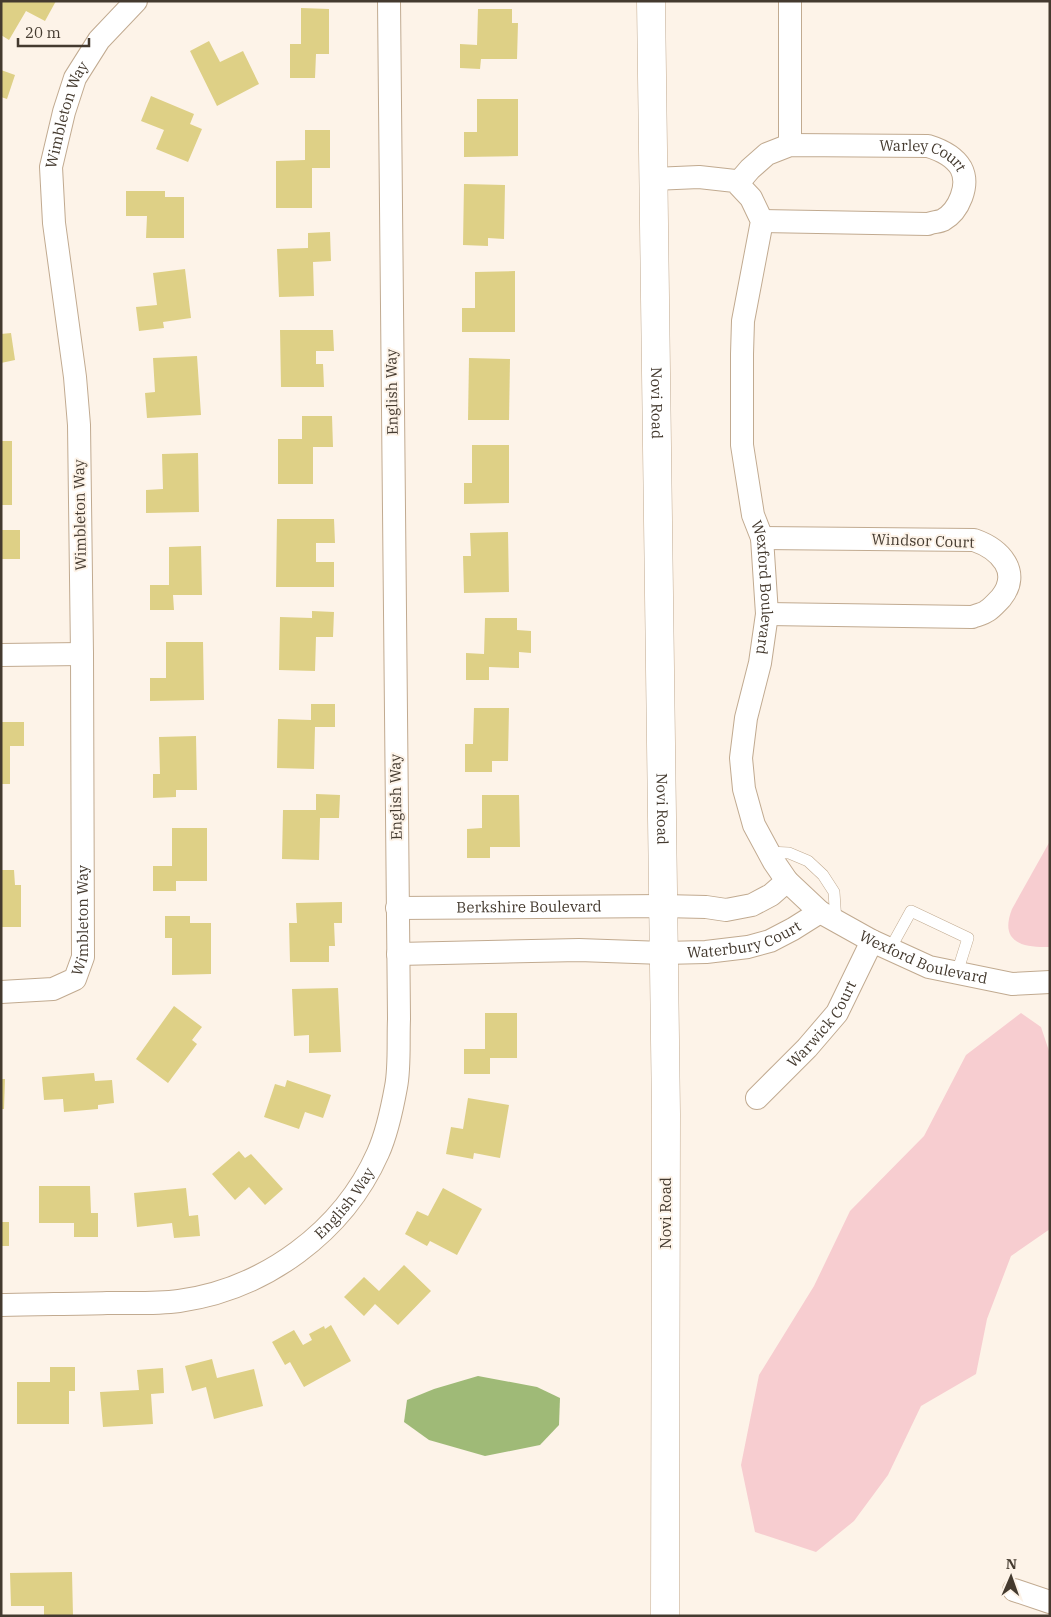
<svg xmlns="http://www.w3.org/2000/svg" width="1051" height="1617" viewBox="0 0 1051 1617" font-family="'IBM Plex Serif',serif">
  <rect width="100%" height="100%" fill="#fdf3e8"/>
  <!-- green -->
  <g fill="#f7cdd0">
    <path d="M1050,841V947C1022,948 999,942 1012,909Z"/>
    <polygon points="1021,1013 1041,1027 1050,1054 1050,1229 1011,1256 987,1319 976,1374 921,1406 888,1475 854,1521 816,1552 755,1532 741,1465 759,1375 814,1286 850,1211 924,1136 966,1055"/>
  </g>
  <!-- water -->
  <polygon fill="#9fba77" points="478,1376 537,1387 560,1398 559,1425 540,1445 485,1456 429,1440 404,1422 407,1400 434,1389"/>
  <!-- building -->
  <g fill="#ded086">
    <polygon points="1,1 56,1 45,21 26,11 9,40 1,35"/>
    <polygon points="301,8 329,9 329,54 316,54 315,78 290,78 290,44 301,44"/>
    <polygon points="478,9 512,9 512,23 518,23 517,59 481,59 480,69 460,68 460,44 477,45"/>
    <polygon points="209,41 220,62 243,51 259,84 217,106 190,51"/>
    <polygon points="1,70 15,75 7,99 1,97"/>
    <polygon points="151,96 194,114 190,124 202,129 188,162 156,149 164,130 141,121"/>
    <polygon points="477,99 518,99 518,156 464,157 464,132 477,132"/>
    <polygon points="305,130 330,130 330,168 312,168 312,208 276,208 276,161 305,160"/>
    <polygon points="464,184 505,185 504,239 488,238 488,246 463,245"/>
    <polygon points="126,191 165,191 165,197 184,197 184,238 146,238 147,216 126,216"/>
    <polygon points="330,232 331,261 313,262 314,296 279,297 277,249 308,248 308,233"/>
    <polygon points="185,269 191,318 163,322 164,328 139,331 136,307 157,305 153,273"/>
    <polygon points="515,271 515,332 462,332 462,308 475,308 475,272"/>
    <polygon points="280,330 333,330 334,351 316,351 316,364 323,364 324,387 281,387"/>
    <polygon points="11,333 15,360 1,363 1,334"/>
    <polygon points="197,356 201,415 147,418 145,393 155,392 153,358"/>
    <polygon points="469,358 510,359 509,420 468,420"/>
    <polygon points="302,416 332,416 333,447 313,447 313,484 278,484 278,439 302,439"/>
    <rect x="1" y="441" width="11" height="64"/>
    <polygon points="472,445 509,445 509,503 464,504 464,483 472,483"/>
    <polygon points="198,453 199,512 146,513 146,490 163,489 162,454"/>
    <polygon points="277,519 334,519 335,543 316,543 316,562 334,562 334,587 276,587"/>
    <rect x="1" y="530" width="19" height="29"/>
    <polygon points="508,532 509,592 464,593 463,556 471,556 470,533"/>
    <polygon points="201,546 202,595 173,595 174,610 150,610 150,585 169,585 169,547"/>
    <polygon points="312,611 334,612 333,637 316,637 315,671 279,670 280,617 312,618"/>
    <polygon points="485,618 517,618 517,630 531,631 531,653 519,652 519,668 489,667 489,680 466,680 466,653 484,654"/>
    <polygon points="166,642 203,642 204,700 150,701 150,678 166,678"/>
    <polygon points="311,704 335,704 335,727 315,727 314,769 277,768 278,719 311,720"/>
    <polygon points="474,708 509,708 508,761 492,761 492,772 465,772 465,744 473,744"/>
    <polygon points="1,722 24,722 24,746 10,746 10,784 1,784"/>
    <polygon points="196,736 197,790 176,790 176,797 153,798 153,774 160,774 159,737"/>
    <polygon points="316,794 340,795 339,818 320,818 319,860 282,859 283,810 316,810"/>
    <polygon points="482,795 519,795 520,847 490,847 490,858 467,858 467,829 482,828"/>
    <polygon points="172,828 207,828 207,881 176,881 176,891 153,891 153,866 172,866"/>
    <polygon points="1,870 14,870 15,885 21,885 21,927 1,927"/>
    <polygon points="342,902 342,923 334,923 335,946 329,946 329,962 290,962 289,923 297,923 296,903"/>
    <polygon points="165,916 190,916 190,923 211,923 211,974 172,975 172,938 165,938"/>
    <polygon points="338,988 341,1052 309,1053 309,1035 294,1036 292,989"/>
    <polygon points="174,1006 202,1027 192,1040 197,1044 168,1083 136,1059"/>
    <polygon points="485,1013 517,1013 517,1058 490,1058 490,1074 464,1074 464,1049 485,1049"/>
    <polygon points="94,1073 95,1081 112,1080 114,1103 98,1105 98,1109 64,1112 63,1099 44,1100 42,1077"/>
    <polygon points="1,1079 5,1079 4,1109 1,1109"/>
    <polygon points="287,1080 331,1095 323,1118 305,1112 299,1129 264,1117 275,1084 285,1087"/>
    <polygon points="468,1098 509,1105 500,1158 474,1153 473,1159 446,1154 451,1127 463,1129"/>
    <polygon points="239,1151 245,1158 251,1154 283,1189 265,1205 249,1187 235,1200 212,1174"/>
    <polygon points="39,1186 90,1186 91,1213 98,1213 98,1237 74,1237 74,1223 39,1223"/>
    <polygon points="186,1188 189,1216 198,1215 200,1236 174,1238 172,1223 137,1227 134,1193"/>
    <polygon points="443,1188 482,1209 457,1255 430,1241 427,1246 405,1234 417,1211 428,1216"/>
    <rect x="1" y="1222" width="8" height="24"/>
    <polygon points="404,1265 431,1291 398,1325 375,1304 364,1316 344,1297 364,1277 379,1291"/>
    <polygon points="331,1325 351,1361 304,1387 290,1362 285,1365 272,1342 294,1330 303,1345 312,1340 309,1334 324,1326 325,1329"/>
    <polygon points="212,1359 217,1378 254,1369 263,1406 214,1419 206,1387 192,1391 185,1366"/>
    <polygon points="50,1367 75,1367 75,1391 69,1391 69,1424 17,1424 17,1382 50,1382"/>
    <polygon points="163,1368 164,1393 151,1394 153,1424 103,1427 100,1392 139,1390 137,1370"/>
    <polygon points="72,1572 73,1616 44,1616 44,1606 11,1606 10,1573"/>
  </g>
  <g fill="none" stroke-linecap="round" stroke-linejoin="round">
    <!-- lane casing -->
    <g stroke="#c1aa90" stroke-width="12">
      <g id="lane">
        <polyline points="768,852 789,853 808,861 823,875 834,892 836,922"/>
        <polyline points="890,949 911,911 968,938 957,973"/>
      </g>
    </g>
    <!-- street casing -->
    <g stroke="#c1aa90" stroke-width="24">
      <g id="street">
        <polyline points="790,1 790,145"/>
        <path id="s1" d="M653,179L699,177L735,181L751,198L762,221L743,321L742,354V445L753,515L762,538L767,614L760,663L746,718L741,758L744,789L754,825L774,862L787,881L820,912L872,941L929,967L1012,984L1050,982"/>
        <path id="s2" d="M738,183L750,169L767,154L790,145L928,146C941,150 954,156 961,168C970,185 959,211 943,220C939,222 932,222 928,224L762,221"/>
        <path d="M762,538L974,540C1000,549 1022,572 1001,598C997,602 992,608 987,611C983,614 977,615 972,617L767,614"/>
        <polyline points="1,655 82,654"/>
        <path id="s3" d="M397,908L663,906L706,907L726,910L752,905L771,895L787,881"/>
        <path id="s4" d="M398,954L579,950L663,953L706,952L748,947L770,941L793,929L820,912"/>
        <path id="s5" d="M1,992L53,989L75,979L83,957L82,654L79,425L75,377L54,223L51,167L64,112L75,78L99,40L136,1"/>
        <path id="s6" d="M757,1098L807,1048L837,1013L872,941"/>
        <path id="s7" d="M1,1305C37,1304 72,1304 107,1303C131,1303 156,1304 179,1301C265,1289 343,1232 378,1153C387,1133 392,1109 396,1087C400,1067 398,1040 399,1019L389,1"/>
        <polyline points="1014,1590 1050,1602"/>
      </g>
    </g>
    <!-- secondary casing -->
    <g stroke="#c1aa90" stroke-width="29">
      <g id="secondary">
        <path id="s8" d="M651,1L666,1114L665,1616"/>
      </g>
    </g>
    <!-- lane -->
    <use href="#lane" stroke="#fff" stroke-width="11"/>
    <!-- street -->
    <use href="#street" stroke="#fff" stroke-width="22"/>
    <!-- secondary -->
    <use href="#secondary" stroke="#fff" stroke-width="28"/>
  </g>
  <g text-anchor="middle" stroke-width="4" stroke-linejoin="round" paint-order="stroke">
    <!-- street labels -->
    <g font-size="15" fill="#443a2f" stroke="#fdf3e8">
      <text dy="5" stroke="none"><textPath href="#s5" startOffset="946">Wimbleton Way</textPath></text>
      <text dy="5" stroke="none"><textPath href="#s2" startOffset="201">Warley Court</textPath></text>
      <text transform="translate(392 392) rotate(-91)" y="5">English Way</text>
      <text dy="5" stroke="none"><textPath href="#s8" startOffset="402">Novi Road</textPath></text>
      <text transform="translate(80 515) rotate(-91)" y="5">Wimbleton Way</text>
      <text transform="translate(923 541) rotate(2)" y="5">Windsor Court</text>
      <text dy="5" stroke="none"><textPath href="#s1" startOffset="502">Wexford Boulevard</textPath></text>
      <text transform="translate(396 797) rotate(-91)" y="5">English Way</text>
      <text dy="5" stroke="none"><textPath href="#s8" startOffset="808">Novi Road</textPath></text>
      <text dy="5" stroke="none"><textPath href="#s3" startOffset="132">Berkshire Boulevard</textPath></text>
      <text dy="5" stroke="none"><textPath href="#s5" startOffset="136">Wimbleton Way</textPath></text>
      <text dy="5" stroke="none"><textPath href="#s4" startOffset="348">Waterbury Court</textPath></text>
      <text dy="5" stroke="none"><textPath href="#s1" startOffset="968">Wexford Boulevard</textPath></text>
      <text dy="5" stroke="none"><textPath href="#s6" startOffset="99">Warwick Court</textPath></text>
      <text dy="5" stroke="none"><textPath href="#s7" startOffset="376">English Way</textPath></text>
      <text transform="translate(666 1213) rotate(-90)" y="5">Novi Road</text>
    </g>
  </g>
  <!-- border -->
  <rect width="1051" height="1617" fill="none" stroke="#443a2f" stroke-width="5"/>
  <!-- north arrow -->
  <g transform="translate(1011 1577) rotate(2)" stroke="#fdf3e8" stroke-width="4" paint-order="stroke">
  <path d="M0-4L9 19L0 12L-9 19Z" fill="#443a2f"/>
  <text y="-8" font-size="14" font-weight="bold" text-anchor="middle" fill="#443a2f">N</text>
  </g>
  <!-- scale -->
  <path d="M18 38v8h71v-8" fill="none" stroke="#443a2f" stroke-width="2.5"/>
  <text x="25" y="38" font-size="15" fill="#443a2f" stroke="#fdf3e8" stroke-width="4" paint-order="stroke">20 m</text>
</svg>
